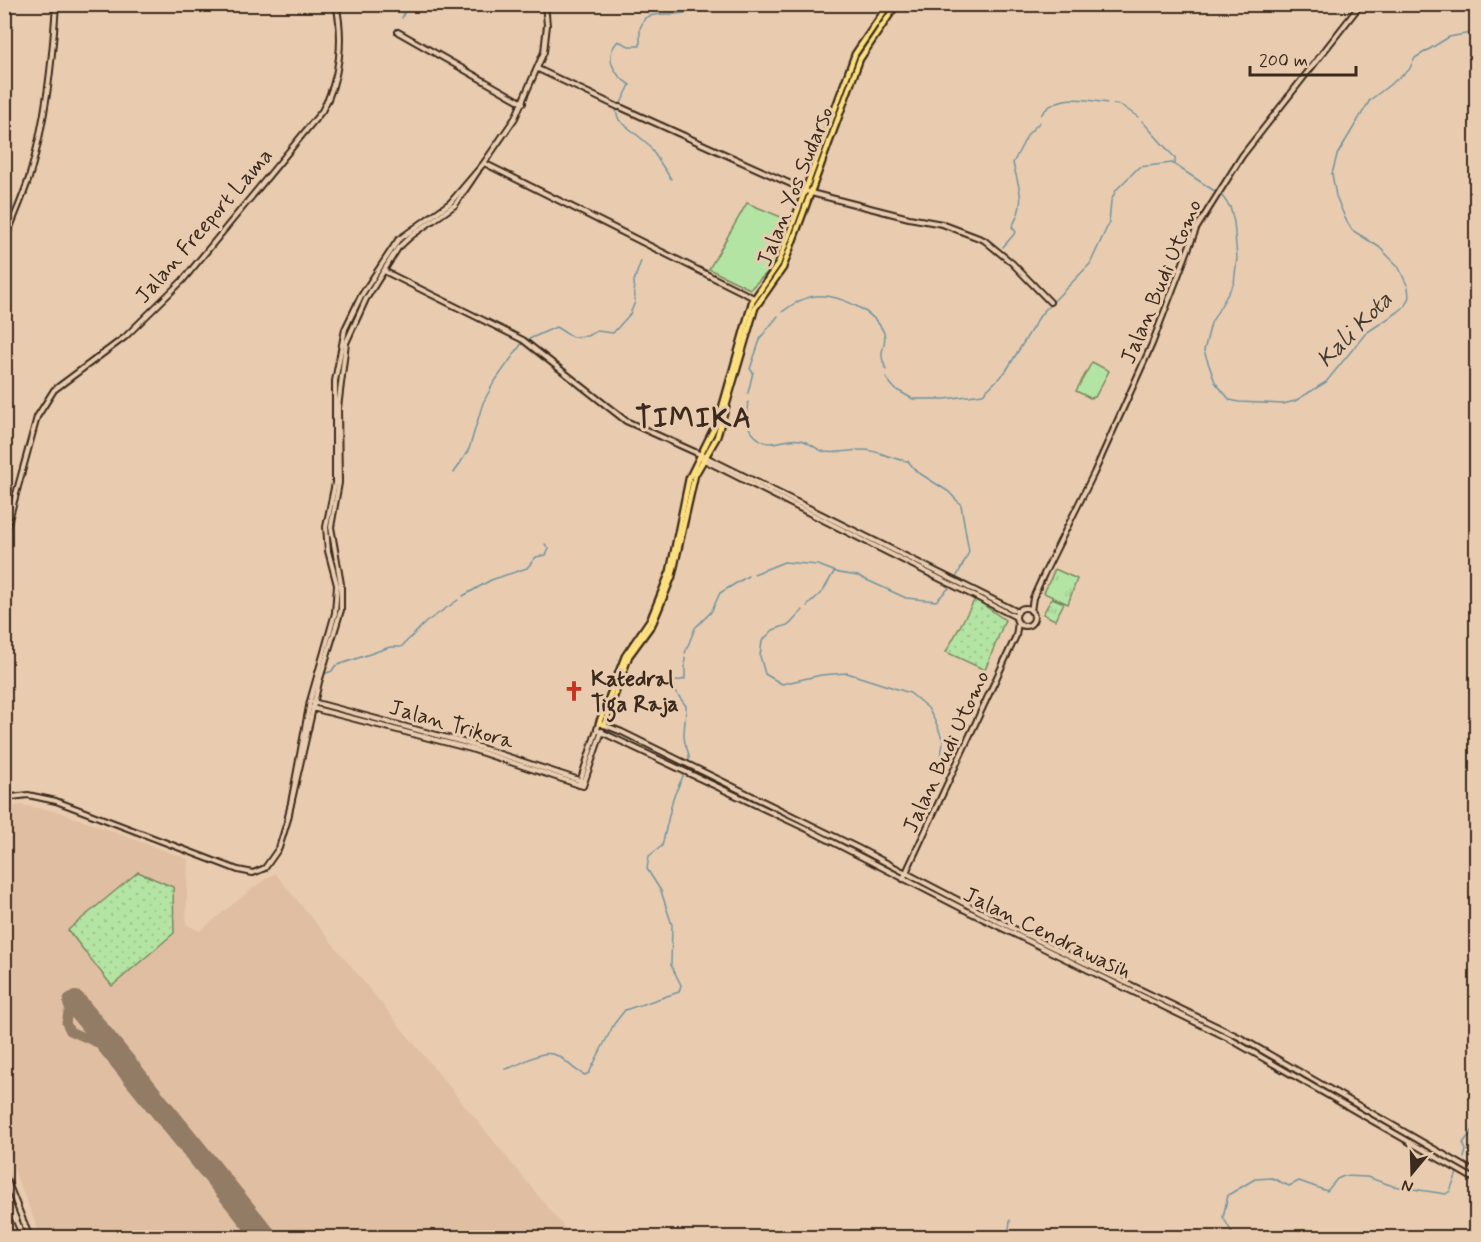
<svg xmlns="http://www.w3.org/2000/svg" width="1481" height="1242" viewBox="0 0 1481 1242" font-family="Mynerve,sans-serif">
  <defs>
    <pattern id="grass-dots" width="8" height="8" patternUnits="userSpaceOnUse" patternTransform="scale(1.5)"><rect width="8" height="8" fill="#b4e4a4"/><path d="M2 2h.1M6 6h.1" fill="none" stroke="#9cc48d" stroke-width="1.8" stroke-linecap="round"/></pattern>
    <pattern id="park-tufts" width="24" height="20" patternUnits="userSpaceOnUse" patternTransform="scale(1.5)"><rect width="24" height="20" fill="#b4e4a4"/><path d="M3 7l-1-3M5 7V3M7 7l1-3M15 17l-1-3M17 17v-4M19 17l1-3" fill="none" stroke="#9cc48d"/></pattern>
  </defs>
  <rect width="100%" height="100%" fill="#e9ccaf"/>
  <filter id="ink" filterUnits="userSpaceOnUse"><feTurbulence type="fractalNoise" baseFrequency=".0167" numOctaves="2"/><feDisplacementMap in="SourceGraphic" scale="12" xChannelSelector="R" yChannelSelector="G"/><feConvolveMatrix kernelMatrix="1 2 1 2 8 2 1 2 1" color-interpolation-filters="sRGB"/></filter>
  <g filter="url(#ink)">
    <!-- built -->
    <polygon fill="#e0bea1" points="22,805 59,812 188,859 186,924 200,931 253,888 275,873 572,1237 41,1237 14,1170 5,1130 4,807"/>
    <!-- grass -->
    <g fill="url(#grass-dots)" stroke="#788761" stroke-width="1.5">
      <polygon points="975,599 1005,620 985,670 946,652"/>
      <polygon points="138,872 173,887 174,933 112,986 68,930"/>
    </g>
    <!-- park -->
    <g fill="url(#park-tufts)" stroke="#788761" stroke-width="1.5">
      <polygon points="1055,569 1077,579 1068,604 1044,593"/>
      <polygon points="1052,598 1064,603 1055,620 1043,614"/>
    </g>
    <!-- pitch -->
    <g fill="#b4e4a4" stroke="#788761" stroke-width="1.5">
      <polygon points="747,203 793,222 777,263 750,289 709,269"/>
      <polygon points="1092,362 1109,371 1095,397 1090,398 1076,391"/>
    </g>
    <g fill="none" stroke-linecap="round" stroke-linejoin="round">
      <!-- stream -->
      <g stroke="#7194a0" stroke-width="1.5">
        <polyline points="402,18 408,4"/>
        <polyline points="1113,104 1122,106 1138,117"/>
        <path d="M620,105L630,85C614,75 603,57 618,41L629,46H640V28L645,18C661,9 687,21 698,4"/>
        <polyline points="618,109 616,112 619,120 648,144 671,179"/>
        <path d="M1041,115C1057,93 1085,99 1107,103"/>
        <polyline points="1142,121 1175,158 1175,164"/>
        <path d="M1003,247L1016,232L1012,227C1027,200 1019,190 1013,163L1028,134L1040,122"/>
        <path d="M782,312C792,305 803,297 816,296C839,294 875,311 884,333C887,343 881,348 882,356C882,360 885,366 886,370"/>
        <polyline points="527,340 556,327 572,337 587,336 597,331 613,333 630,314 635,302 634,281 641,261"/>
        <polyline points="886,378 895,389 913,399 945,399 983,394 1006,371 1041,314 1090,264 1109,223 1111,201 1116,190 1139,167 1172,163 1222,196 1230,207 1234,222 1237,258 1234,283 1211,323 1204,351 1215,382 1230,400 1239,402 1283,404 1295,401 1326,382 1366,333 1398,312 1405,306 1409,297 1408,287 1398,266 1379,247 1352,230 1346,220 1336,196 1332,174 1337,155 1370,100 1409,70 1415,58 1449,37 1476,32"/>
        <polyline points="748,393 753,372 750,369 761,337 778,316"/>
        <path d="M748,402C746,416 745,430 759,439C773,449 785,437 800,440C809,441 816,450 825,452C837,454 850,450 863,450C879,450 892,460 908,461L916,471L949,492L961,505L969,552L956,578"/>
        <polyline points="454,473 469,449 483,403 493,384 522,343"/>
        <polyline points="754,574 784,562 818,565 839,573 858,576 906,598 936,601 952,585"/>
        <polyline points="463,596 491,580 527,568 536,557 546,555 549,549 545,544"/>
        <polyline points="807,606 823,591 834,572"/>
        <polyline points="803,610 790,624 773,630 762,641 760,656 765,674 782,684 821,675 847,673 910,693 928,708 937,725 943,741 941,758"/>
        <polyline points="685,653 695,628 711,612 720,593 748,576"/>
        <path d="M685,658V679L669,683L686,706C686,716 684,726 684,736C684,751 694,751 686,770"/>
        <polyline points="324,674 332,671 335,666 390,647 401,647 426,622 458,600"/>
        <path d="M505,1069C522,1066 541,1047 558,1056C568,1061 571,1069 585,1075L589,1073L614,1024L625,1010L679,992L681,985L671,965L672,925L661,891L647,869L649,856L662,846L673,798L684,774"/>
        <polyline points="1464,1158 1466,1150 1463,1143 1476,1126"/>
        <polyline points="1008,1238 1010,1220"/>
        <polyline points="1235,1238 1223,1217 1228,1195 1255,1179 1272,1178 1289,1186 1299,1181 1327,1191 1337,1179 1344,1176 1367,1177 1393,1186 1446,1194 1450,1191 1457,1173"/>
      </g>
      <!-- taxiway -->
      <polyline stroke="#927b66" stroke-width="9" points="93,1026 93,1016 85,1008 76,1007 68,1013 66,1023 70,1031 113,1050"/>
      <!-- runway -->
      <polyline stroke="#927b66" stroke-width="24" points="75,1003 266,1238"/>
      <!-- tertiary casing -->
      <g stroke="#3b2a1e" stroke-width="8">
        <g id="tertiary">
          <polyline points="398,32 523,103"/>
          <polyline points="538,69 618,107"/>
          <polyline points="620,107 811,193 909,218 942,224 984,240 1012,263 1050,302"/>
          <polyline points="484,163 754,298"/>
          <path d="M4,243C12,221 22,200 29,178C46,120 52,64 56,4"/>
          <polyline points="384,271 523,340 626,421 706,457 1018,612"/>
          <polyline points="702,459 1016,617"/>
          <path d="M4,538L37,417L54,390L125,337L183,280L322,111C340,80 344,39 336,4"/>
          <circle cx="1025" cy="617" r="9"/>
          <polyline points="1031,611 1033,598 1044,574 1094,473 1152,344 1196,229 1242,156 1361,4"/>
          <polyline points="903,879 1016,636 1018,622"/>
          <polyline points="4,1208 17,1238"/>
        </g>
      </g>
      <!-- secondary casing -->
      <g stroke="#3b2a1e" stroke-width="8">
        <g id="secondary">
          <polyline points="313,702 463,742 582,781"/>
          <polyline points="312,708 471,749 583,786 602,731"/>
          <polyline points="597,730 809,830 965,910 1228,1038 1476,1180"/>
          <polyline points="579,785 599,723 622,732 858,848 1002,923 1239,1037 1476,1173"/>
          <polyline points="4,798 28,795 56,801 238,870 253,873 265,868 279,848 288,819 310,701 335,613 337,585 328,551 326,527 335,483 335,381 345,329 361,296 398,240 450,203 484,163 515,118 544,52 547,25 545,4"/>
          <polyline points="288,817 319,682 341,610 341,584 331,527 339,483 338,408 346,343 366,299 398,248 411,236 455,205 478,171"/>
          <polyline points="4,1173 30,1238"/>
        </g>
      </g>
      <!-- trunk casing -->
      <g stroke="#3b2a1e" stroke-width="9">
        <g id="trunk">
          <polyline points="599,723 625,656 651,618 670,571 689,478 719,418 752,302 778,264 855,54 889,4"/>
          <polyline points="604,725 629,656 653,623 672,577 695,475 717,437 755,308 783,268 860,59 897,4"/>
        </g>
      </g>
      <!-- tertiary -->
      <use href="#tertiary" stroke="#e9ccaf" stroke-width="4"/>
      <!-- secondary -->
      <use href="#secondary" stroke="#e9ccaf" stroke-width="4"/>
      <!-- trunk -->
      <use href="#trunk" stroke="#fce080" stroke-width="4.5"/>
    </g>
  </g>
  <!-- icons -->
  <defs>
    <g id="church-bare" transform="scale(1.62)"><path d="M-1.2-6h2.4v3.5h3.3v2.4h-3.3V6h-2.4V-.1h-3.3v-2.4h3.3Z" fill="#c8321e" stroke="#e9ccaf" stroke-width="2.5" paint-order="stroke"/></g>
  </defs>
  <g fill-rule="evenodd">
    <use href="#church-bare" x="574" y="691"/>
  </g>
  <g text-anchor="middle" stroke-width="6" stroke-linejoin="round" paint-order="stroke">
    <!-- street labels -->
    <g font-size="22" fill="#3b2a1e" stroke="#e9ccaf">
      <text transform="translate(794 186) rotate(-68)" y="8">Jalan Yos Sudarso</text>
      <text transform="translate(203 225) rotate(-49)" y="8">Jalan Freeport Lama</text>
      <text transform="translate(1160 281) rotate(-67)" y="8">Jalan Budi Utomo</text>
      <text transform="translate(452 723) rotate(16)" y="8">Jalan Trikora</text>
      <text transform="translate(945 751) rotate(-65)" y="8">Jalan Budi Utomo</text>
      <text transform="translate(1048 932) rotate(26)" y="8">Jalan Cendrawasih</text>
    </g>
    <!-- poi labels -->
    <g font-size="22" font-weight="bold" fill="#3b2a1e" stroke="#e9ccaf" text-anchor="start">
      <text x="591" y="686">Katedral<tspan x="591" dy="25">Tiga Raja</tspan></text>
    </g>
    <!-- water labels -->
    <g font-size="24" font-style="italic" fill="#443c34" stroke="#e9ccaf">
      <text transform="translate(1354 329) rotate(-45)" y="8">Kali Kota</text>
    </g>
    <!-- district labels -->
    <g font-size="28" font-weight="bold" letter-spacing="1.5" fill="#3b2a1e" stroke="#e9ccaf">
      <text x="694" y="427">TIMIKA</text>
    </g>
  </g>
  <!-- margin -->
  <rect width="1481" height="1242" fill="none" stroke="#e9ccaf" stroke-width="24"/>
  <rect x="12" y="12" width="1457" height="1218" fill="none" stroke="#3b2a1e" stroke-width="2" filter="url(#ink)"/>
  <!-- north arrow -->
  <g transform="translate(1412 1173) rotate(199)" stroke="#e9ccaf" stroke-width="4.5" paint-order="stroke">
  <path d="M0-4.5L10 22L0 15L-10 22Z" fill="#3b2a1e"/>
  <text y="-9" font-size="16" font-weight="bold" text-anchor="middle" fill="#3b2a1e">N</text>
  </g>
  <!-- scale -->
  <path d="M1250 66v9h106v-9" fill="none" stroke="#3b2a1e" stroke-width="3"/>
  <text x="1259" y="66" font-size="18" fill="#3b2a1e" stroke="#e9ccaf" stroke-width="4.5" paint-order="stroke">200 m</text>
</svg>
